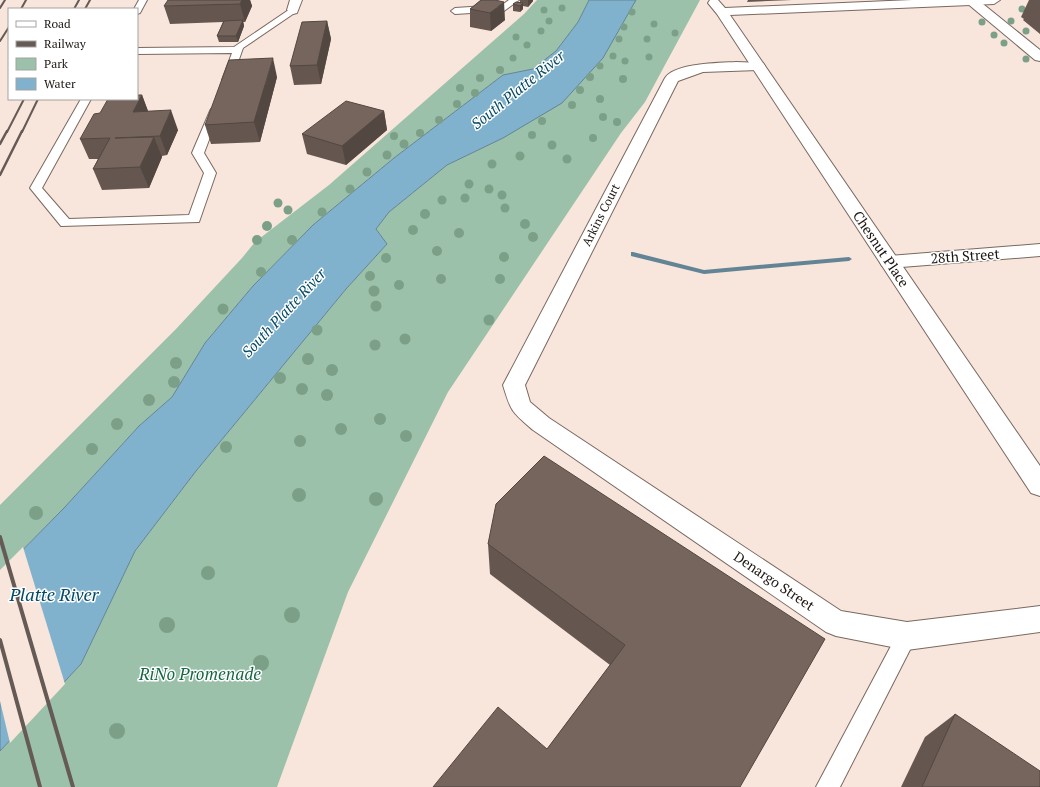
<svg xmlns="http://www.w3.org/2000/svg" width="1040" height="787" viewBox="0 0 1040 787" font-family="'PT Serif',serif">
  <rect width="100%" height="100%" fill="#f8e5db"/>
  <!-- green -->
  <g fill="#9bc1aa">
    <polygon points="537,0 589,0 578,22 556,51 533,69 503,75 394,158 313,225 253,286 205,343 172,397 139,426 64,508 0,573 0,505 176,329 242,258 255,242 329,185 524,14"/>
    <polygon points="636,0 700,0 645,102 621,133 448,392 348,592 277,787 0,787 0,751 81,664 135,551 196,471 346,289 387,244 376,229 389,212 447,165 503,138 625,17"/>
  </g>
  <!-- water -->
  <polygon fill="#80b2cd" stroke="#628495" points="589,0 636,0 603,58 562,103 503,138 447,165 389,212 376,229 387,244 346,289 196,471 135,551 81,664 0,751 0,573 64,508 139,426 172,397 205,343 253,286 313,225 394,158 503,75 533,69 556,51 578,22"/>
  <!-- pier -->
  <polygon fill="#f8e5db" points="23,547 65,684 10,743 0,701 0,570"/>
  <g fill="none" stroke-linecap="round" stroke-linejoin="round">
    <!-- stream -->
    <polygon fill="#628495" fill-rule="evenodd" points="631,252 633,252 704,270 849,257 852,259 849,261 704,274 631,256"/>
    <!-- lane casing -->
    <g stroke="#796960" stroke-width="2">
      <g id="lane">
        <polygon points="139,0 147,0 140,13 137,14 137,9 134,9"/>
        <polygon points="509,0 519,0 504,11 455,14 451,11 455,8 502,5"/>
        <polygon points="293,7 297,10 296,12 243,48 231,82 227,83 222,80 232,53 137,54 137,48 234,47"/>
        <polygon points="81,99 91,99 42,188 69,219 189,215 204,173 192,153 210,111 211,109 219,109 220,111 204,153 216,173 199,222 61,226 30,188"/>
        <polygon points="907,626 914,629 917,636 840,787 816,787 900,629"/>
      </g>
    </g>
    <!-- street casing -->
    <g stroke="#796960" stroke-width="2">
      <g id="street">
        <polygon points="290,0 302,0 297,13 293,14 287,10"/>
        <polygon points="967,0 978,0 1040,50 1040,61 1035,60 968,4"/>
        <path d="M736,62L763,63L765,66L763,69L758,70L703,72L678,81L525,385L530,402L549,418L841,611L907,622L1040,606V632L907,650L836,636L826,632L533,430C512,412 511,412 503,385L665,78C675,63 719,63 736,62Z"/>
        <polygon points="1040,244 1040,256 889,268 882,266 880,262 882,258 889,256"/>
      </g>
    </g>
    <!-- secondary casing -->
    <g stroke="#796960" stroke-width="2">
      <polygon id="secondary" points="710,0 718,0 725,8 912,0 1000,0 994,4 730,15 1040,466 1040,496 1031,493 717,14 708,3"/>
    </g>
    <!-- lane -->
    <use href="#lane" fill="#fff" fill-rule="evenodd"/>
    <!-- street -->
    <use href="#street" fill="#fff" fill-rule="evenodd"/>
    <!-- secondary -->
    <use href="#secondary" fill="#fff" fill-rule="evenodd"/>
    <!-- rail-far2 -->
    <g stroke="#655a55" stroke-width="2">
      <polyline points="0,8 5,0"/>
      <polyline points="21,9 26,0"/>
      <polyline points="74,9 79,0"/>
      <polyline points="85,9 90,0"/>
      <polyline points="0,41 9,27"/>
      <polyline points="7,132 24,99"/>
      <polyline points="22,132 38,99"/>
    </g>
    <!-- rail-far1 -->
    <g stroke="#655a55" stroke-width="2.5">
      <polyline points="0,144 7,131"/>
      <polyline points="0,175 22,131"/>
    </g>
    <!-- rail -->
    <g stroke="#655a55" stroke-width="4">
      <polyline points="0,537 73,787"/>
      <polyline points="0,640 40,787"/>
    </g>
  </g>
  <!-- trees -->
  <g fill="#7ca087">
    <circle cx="562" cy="8" r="3.5"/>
    <circle cx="1022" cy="9" r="3.5"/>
    <circle cx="544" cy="10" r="3.5"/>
    <circle cx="632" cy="12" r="3.5"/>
    <circle cx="549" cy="21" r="3.5"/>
    <circle cx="1011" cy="21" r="3.5"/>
    <circle cx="982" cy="22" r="3.5"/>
    <circle cx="654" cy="24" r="3.5"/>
    <circle cx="624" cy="27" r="3.5"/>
    <circle cx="541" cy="31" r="3.5"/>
    <circle cx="1026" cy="31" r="3.5"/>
    <circle cx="675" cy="33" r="3.5"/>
    <circle cx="994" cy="35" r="3.5"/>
    <circle cx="516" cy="37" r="3.5"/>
    <circle cx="619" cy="39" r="3.5"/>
    <circle cx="647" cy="39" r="3.5"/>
    <circle cx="1004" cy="43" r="3.5"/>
    <circle cx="527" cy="45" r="3.5"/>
    <circle cx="613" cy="56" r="3.5"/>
    <circle cx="649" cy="57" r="3.5"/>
    <circle cx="513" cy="58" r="3.5"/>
    <circle cx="1026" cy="59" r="3.5"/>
    <circle cx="625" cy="61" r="3.5"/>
    <circle cx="600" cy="66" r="3.5"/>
    <circle cx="500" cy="70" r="4"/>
    <circle cx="590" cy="77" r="4"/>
    <circle cx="480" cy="78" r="4"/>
    <circle cx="623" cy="79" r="4"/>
    <circle cx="460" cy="88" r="4"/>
    <circle cx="580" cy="90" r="4"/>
    <circle cx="475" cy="93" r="4"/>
    <circle cx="600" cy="99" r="4"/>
    <circle cx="457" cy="104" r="4"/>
    <circle cx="572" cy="105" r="4"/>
    <circle cx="603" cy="117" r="4"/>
    <circle cx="439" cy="120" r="4"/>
    <circle cx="542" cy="121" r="4"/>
    <circle cx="617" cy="122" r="4"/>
    <circle cx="420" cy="133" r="4"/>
    <circle cx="532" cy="135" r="4"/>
    <circle cx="394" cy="136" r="4"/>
    <circle cx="593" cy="138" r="4"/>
    <circle cx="404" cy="144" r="4.5"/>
    <circle cx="552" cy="145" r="4.5"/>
    <circle cx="387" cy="155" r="4.5"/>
    <circle cx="520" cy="156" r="4.5"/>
    <circle cx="567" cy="159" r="4.5"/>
    <circle cx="492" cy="164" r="4.5"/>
    <circle cx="367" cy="172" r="4.5"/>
    <circle cx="469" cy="184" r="4.5"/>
    <circle cx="350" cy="189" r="4.5"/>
    <circle cx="489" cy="189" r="4.5"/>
    <circle cx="502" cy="195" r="4.5"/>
    <circle cx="465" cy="198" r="4.5"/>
    <circle cx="442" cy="200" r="4.5"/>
    <circle cx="278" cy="203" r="4.5"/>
    <circle cx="505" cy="208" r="4.5"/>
    <circle cx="288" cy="210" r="4.5"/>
    <circle cx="322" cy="212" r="4.5"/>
    <circle cx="425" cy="214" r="5"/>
    <circle cx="525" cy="224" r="5"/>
    <circle cx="267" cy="226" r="5"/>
    <circle cx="413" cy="230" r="5"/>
    <circle cx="459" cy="233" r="5"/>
    <circle cx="533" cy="237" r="5"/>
    <circle cx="257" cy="240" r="5"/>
    <circle cx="292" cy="240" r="5"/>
    <circle cx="437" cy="251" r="5"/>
    <circle cx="504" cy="257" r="5"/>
    <circle cx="386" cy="258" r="5"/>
    <circle cx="261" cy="272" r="5"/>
    <circle cx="370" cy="276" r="5"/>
    <circle cx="441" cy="279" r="5"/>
    <circle cx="500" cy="279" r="5"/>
    <circle cx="399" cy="285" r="5"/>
    <circle cx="374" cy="291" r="5.5"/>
    <circle cx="376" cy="306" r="5.5"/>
    <circle cx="223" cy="309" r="5.5"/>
    <circle cx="489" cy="320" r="5.5"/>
    <circle cx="317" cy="330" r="5.5"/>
    <circle cx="405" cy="339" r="5.5"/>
    <circle cx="375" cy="345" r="5.5"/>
    <circle cx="308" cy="359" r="6"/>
    <circle cx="176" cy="363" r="6"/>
    <circle cx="332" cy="370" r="6"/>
    <circle cx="280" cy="378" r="6"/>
    <circle cx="174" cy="382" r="6"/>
    <circle cx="302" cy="389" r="6"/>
    <circle cx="327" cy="395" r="6"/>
    <circle cx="149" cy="400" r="6"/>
    <circle cx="380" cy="419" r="6"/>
    <circle cx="117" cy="424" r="6"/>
    <circle cx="341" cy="429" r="6"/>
    <circle cx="406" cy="436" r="6"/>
    <circle cx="300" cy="441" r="6"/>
    <circle cx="226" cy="447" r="6"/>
    <circle cx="92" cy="449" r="6"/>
    <circle cx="299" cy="495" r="7"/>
    <circle cx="376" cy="499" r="7"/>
    <circle cx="36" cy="513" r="7"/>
    <circle cx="208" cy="573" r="7"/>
    <circle cx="292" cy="615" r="8"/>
    <circle cx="167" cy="625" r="8"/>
    <circle cx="261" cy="663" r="8"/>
    <circle cx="117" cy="731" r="8"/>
  </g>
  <!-- wall -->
  <g fill="#655750">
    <polygon points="250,0 252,6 245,22 243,22 244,26 238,42 219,42 217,36 223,22 170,24 164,6"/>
    <polygon points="481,0 505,20 491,31 470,27 470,9"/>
    <polygon points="520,0 533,0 533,1 528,7 523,6 523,9 520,12 513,11 513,4 520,2"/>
    <polygon points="748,0 792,0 747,2"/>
    <polygon points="1029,0 1040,0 1040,34 1023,20 1024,19 1021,17"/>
    <polygon points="327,21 331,39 321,84 294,85 290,66"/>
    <polygon points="277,77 260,142 211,144 205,125"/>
    <polygon points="142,95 148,111 178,130 167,155 162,156 162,157 149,188 102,190 93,169 98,159 89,159 80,139 100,113"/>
    <polygon points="384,111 387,130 346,165 307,154 302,134"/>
    <polygon points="488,544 825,639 547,749 610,665 490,574"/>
    <polygon points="955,714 1040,787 901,787 925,737"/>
  </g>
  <!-- shaded-wall -->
  <g fill="#524741">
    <polygon points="242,0 250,0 252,6 245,22 240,4"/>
    <polygon points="528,0 533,0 533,1 528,7"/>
    <polygon points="504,2 505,20 491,31 490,13"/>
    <polygon points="523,3 523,9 520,12 520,6"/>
    <polygon points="243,20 244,26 238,42 236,36"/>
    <polygon points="327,21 331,39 321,84 317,65"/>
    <polygon points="273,58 277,77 260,142 254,122"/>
    <polygon points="142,95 149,114 133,112"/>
    <polygon points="171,110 178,130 167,155 160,136"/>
    <polygon points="384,111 387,130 346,165 342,146"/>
    <polygon points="154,137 162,157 149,188 140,167"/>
  </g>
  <!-- building -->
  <g fill="#75655d" stroke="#524741">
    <polygon points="168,0 242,0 240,4 164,6"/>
    <polygon points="481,0 495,0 504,2 490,13 470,9"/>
    <polygon points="516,2 523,3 520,6 513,4"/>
    <polygon points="243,20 236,36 217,36 224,21"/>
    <polygon points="327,21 317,65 290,66 302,22"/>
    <polygon points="273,58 254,122 205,125 229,60"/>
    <polygon points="137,95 142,95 133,112 171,110 160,136 115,138 154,137 140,167 93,169 110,138 80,139 94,114 100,113 108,99 137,99"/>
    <polygon points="346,101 384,111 342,146 302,134"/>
    <polygon points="544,456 825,639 740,787 433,787 498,707 547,749 625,645 488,544 496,504"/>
    <polygon points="955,714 1040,771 1040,787 922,787"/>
  </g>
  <g text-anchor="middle" stroke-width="3" stroke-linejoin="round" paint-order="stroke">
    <!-- far-street labels -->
    <g font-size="12" fill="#1d1713" stroke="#fff">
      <text transform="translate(601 215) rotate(-63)" y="4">Arkins Court</text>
    </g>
    <!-- street labels -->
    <g font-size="14" fill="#1d1713" stroke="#fff">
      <text transform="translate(881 249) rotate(56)" y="5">Chesnut Place</text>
      <text transform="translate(965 256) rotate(-4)" y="5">28th Street</text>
      <text transform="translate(774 581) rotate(34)" y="5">Denargo Street</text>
    </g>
    <!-- water labels -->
    <g font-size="15" font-style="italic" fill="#044a65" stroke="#fff">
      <text transform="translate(518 90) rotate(-39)" y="5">South Platte River</text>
      <text transform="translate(284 313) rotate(-47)" y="5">South Platte River</text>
    </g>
    <!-- near-park labels -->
    <g font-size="17" font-style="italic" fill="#166743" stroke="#fff">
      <text x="200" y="680">RiNo Promenade</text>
    </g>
    <!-- near-water labels -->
    <g font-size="18" font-style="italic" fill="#044a65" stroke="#fff">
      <text x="54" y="601">Platte River</text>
    </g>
  </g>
  <!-- legend -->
  <rect x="8" y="8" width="130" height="92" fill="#ffffff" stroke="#a5a2a1"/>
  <rect x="16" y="21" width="20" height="6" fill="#ffffff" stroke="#a5a2a1"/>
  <text x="44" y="28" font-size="12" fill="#1d1713">Road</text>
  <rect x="16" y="41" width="20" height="6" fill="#655a55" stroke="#a5a2a1"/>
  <text x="44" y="48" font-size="12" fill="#1d1713">Railway</text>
  <rect x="16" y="58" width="20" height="12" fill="#9bc1aa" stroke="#a5a2a1"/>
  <text x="44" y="68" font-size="12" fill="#1d1713">Park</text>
  <rect x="16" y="78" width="20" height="12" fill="#80b2cd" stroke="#a5a2a1"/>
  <text x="44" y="88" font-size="12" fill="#1d1713">Water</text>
</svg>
